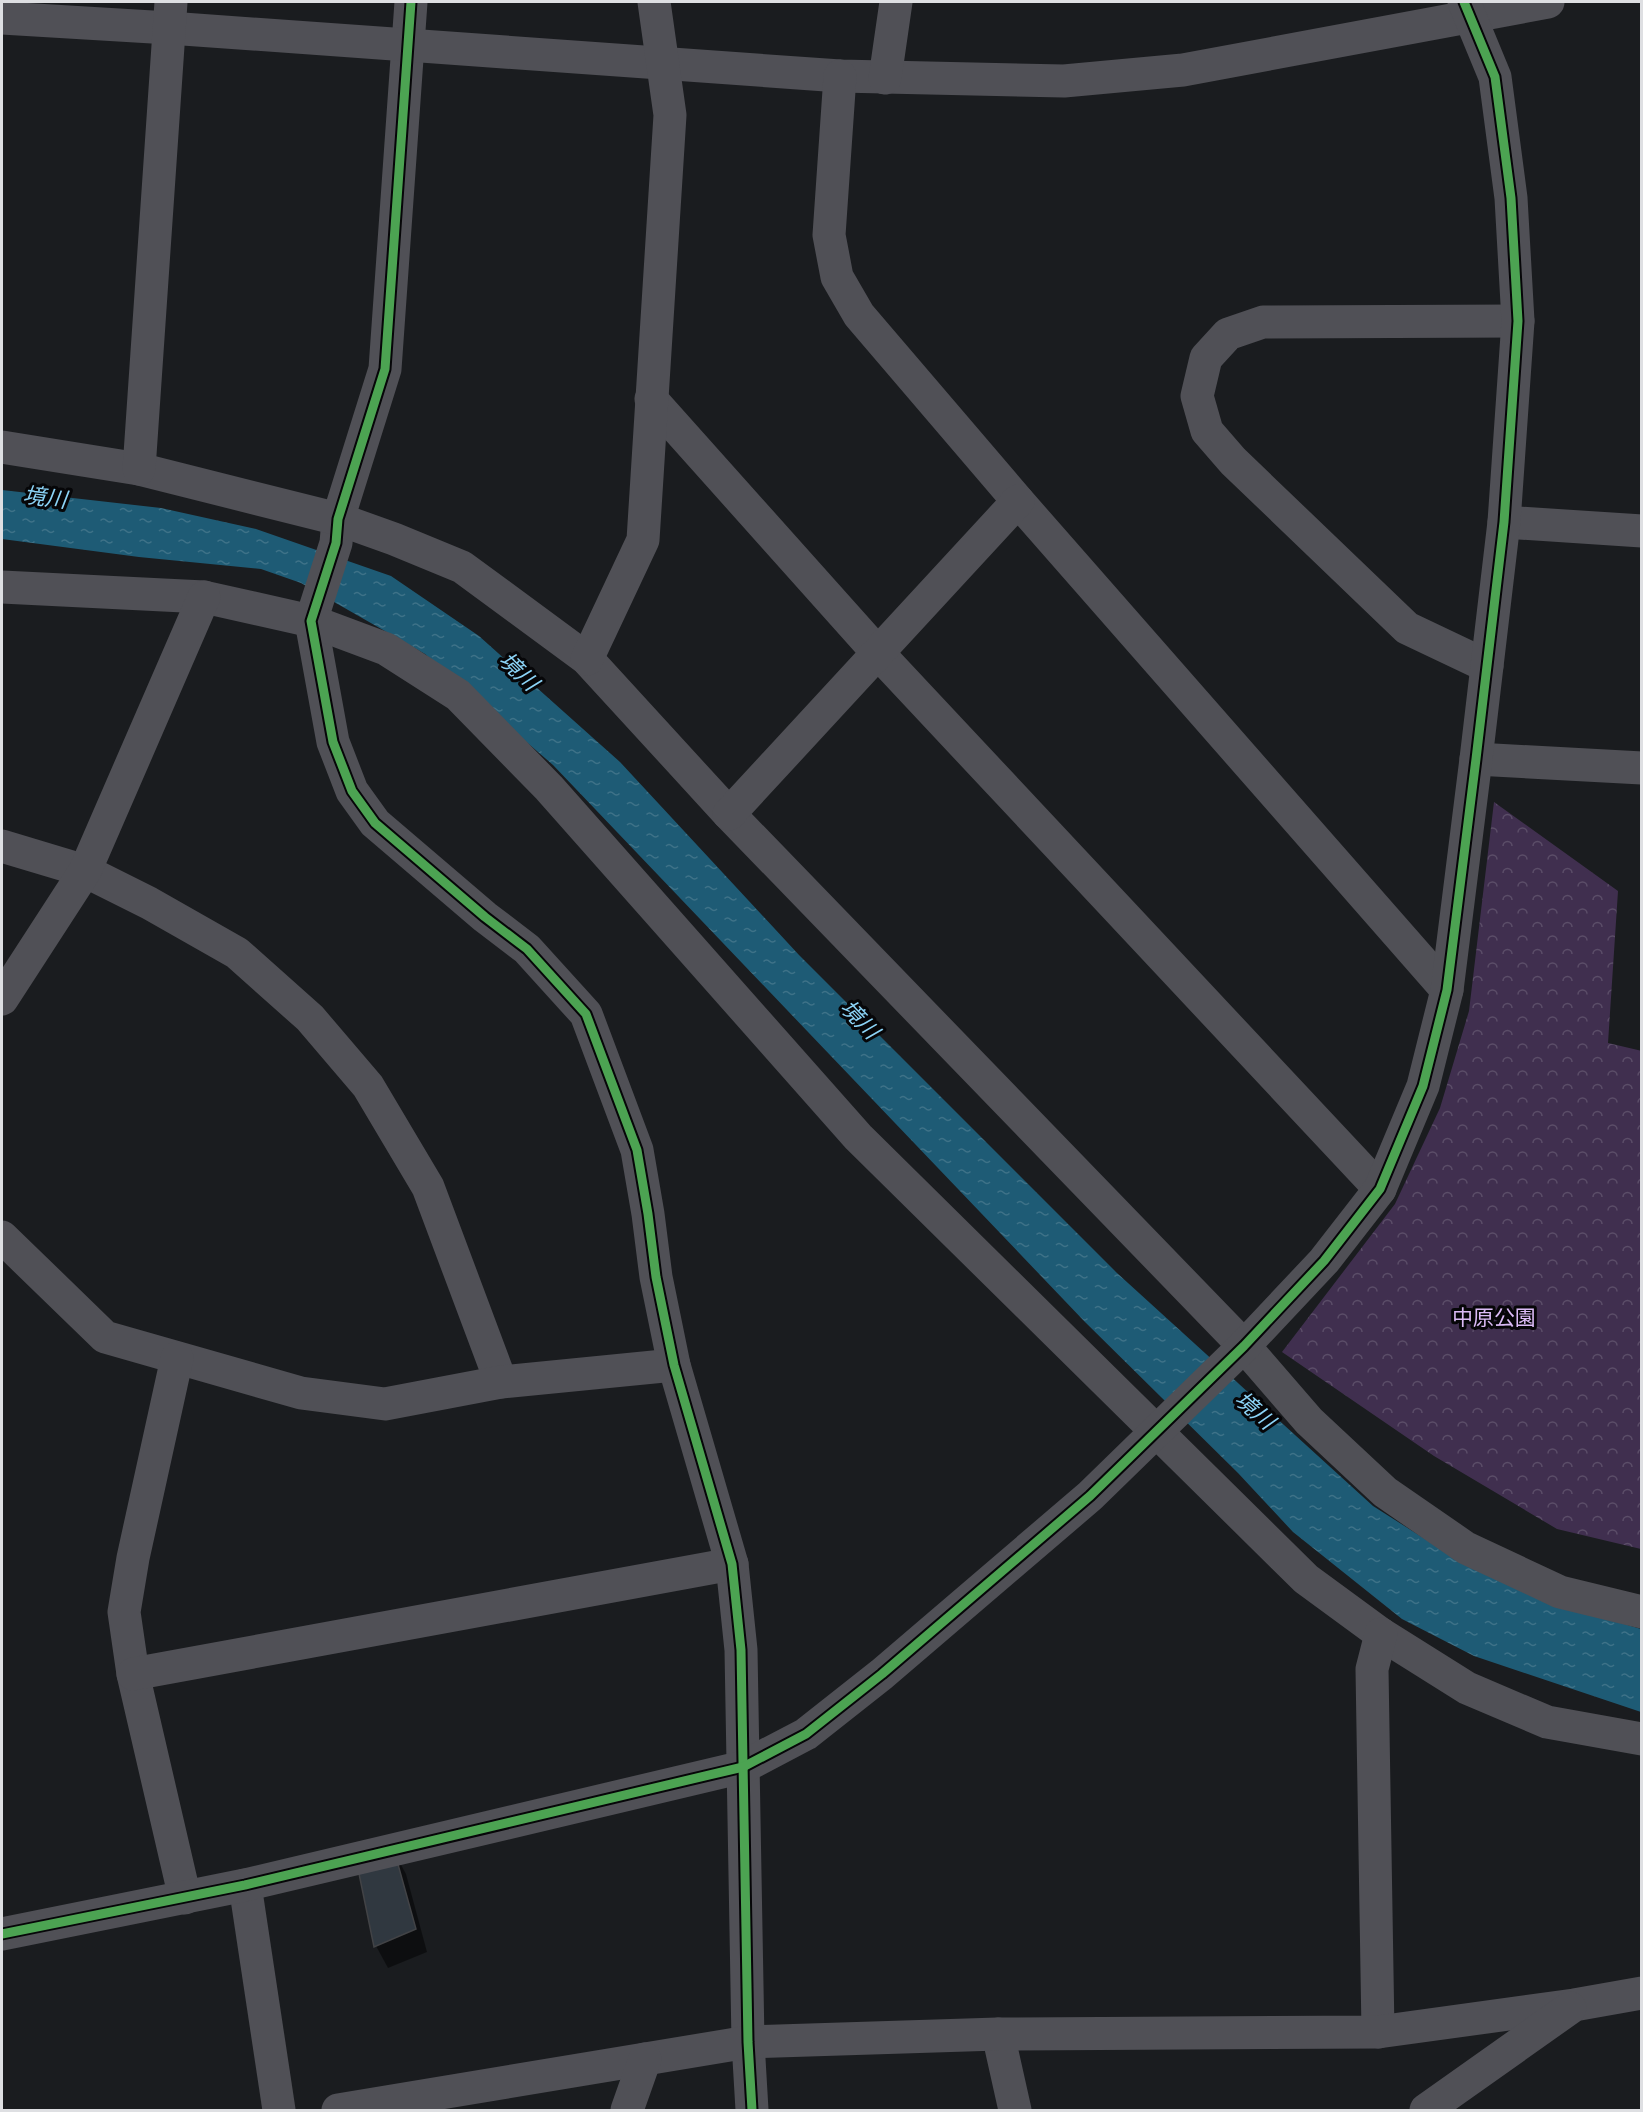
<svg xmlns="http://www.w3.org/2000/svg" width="1643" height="2112" viewBox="0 0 1643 2112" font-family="Arial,'Noto Sans JP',sans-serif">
  <defs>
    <pattern id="park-crowns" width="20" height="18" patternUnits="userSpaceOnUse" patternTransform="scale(1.5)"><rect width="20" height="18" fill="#402f4f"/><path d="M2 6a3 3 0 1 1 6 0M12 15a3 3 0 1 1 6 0" fill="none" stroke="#5b4d68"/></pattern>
    <pattern id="water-ripples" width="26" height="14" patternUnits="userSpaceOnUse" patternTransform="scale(1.5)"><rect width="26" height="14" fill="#1e5b75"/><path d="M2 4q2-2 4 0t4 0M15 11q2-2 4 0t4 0" fill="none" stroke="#3e7288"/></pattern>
  </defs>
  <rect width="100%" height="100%" fill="#1a1c1f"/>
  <!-- park -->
  <polygon fill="url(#park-crowns)" points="1494,802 1618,891 1608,1043 1642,1051 1641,1549 1557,1529 1434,1456 1282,1352 1395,1204 1440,1108 1469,1011"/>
  <!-- water -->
  <polygon fill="url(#water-ripples)" points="2,490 161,508 256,529 391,576 479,636 620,762 799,955 1117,1273 1373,1506 1447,1553 1554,1603 1641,1629 1641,1712 1474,1656 1402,1619 1293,1532 1238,1473 1085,1322 553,765 425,654 301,583 261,569 139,557 2,539"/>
  <!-- shadow -->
  <polygon fill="#0007" points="394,1852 406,1874 427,1952 388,1968 376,1946 358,1860"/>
  <!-- building -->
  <polygon fill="#303840" stroke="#424346" stroke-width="1.5" points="394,1850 416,1929 374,1947 356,1859"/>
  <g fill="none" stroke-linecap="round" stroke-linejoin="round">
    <!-- minor -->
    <g stroke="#505056" stroke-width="33">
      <polyline points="411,2 385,369 338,519 336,543 311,621 333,742 352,791 375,823 485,917 527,949 586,1014 637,1150 648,1214 656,1277 674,1365 732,1564 741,1650 748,2042 752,2110"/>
      <polyline points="2,18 169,28 840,76 1064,81 1183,70 1548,2"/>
      <polyline points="840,76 829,235 837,277 859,315 1018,501 1447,990"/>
      <polyline points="885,78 896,2"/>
      <polyline points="651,399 878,653 1380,1189"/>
      <polyline points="2,447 139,469 338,519 394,539 462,567 587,659 729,814 1244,1346 1309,1421 1385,1492 1466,1548 1560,1592 1642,1612"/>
      <polyline points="139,469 171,2"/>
      <polyline points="1504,522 1642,531"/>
      <polyline points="2,587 204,597 311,621 386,649 458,695 549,788 858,1137 1306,1579 1381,1634 1467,1688 1547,1722 1642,1739"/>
      <polyline points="587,659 643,540 670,115 654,2"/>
      <polyline points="1487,666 1407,628 1233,461 1207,431 1197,396 1206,358 1228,334 1263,322 1518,321"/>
      <polyline points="1476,759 1642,768"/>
      <polyline points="729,814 1018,501"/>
      <polyline points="2,846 85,871 149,903 237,953 310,1018 368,1086 428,1187 501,1382"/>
      <polyline points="2,999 85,871 204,597"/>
      <polyline points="2,1237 105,1337 301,1393 385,1404 501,1382 674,1365"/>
      <polyline points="177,1358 133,1558 124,1612 133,1674 185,1898"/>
      <polyline points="133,1674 732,1564"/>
      <polyline points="245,1885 279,2110"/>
      <polyline points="2,1934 245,1885 743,1767 806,1734 882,1674 1090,1496 1244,1346 1324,1261 1380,1189 1423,1086 1447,990 1476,759 1504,522 1518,321 1511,198 1495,77 1464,2"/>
      <polyline points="1378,2032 1372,1669 1381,1634"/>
      <polyline points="998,2034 1015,2110"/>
      <polyline points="338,2110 748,2042 998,2034 1378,2032 1574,2005 1642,1993"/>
      <polyline points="627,2110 645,2059"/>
      <polyline points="1426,2110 1570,2008"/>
    </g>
    <!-- cycleway casing -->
    <g stroke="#060608" stroke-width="13">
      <g id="cycleway">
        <polyline points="411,2 385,369 338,519 336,543 311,621 333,742 352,791 375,823 485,917 527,949 586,1014 637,1150 648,1214 656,1277 674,1365 732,1564 741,1650 748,2042 752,2110"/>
        <polyline points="2,1934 245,1885 743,1767 806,1734 882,1674 1090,1496 1244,1346 1324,1261 1380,1189 1423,1086 1447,990 1476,759 1504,522 1518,321 1511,198 1495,77 1464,2"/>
      </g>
    </g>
    <!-- cycleway -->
    <use href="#cycleway" stroke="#4ca352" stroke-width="9"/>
  </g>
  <g text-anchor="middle" stroke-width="6" stroke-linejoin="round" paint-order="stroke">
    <!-- park labels -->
    <g font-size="21" fill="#dbbbf6" stroke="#060608">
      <text x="1494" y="1325">中原公園</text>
    </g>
    <!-- water labels -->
    <g font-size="22" font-style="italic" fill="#8cd4f7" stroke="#060608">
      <text transform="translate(45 497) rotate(7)" y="8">境川</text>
      <text transform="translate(519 671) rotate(44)" y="8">境川</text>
      <text transform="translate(860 1019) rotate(46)" y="8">境川</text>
      <text transform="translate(1255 1410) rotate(41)" y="8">境川</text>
    </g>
  </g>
  <!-- border -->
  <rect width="1643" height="2112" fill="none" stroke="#dedfe2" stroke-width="6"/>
</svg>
